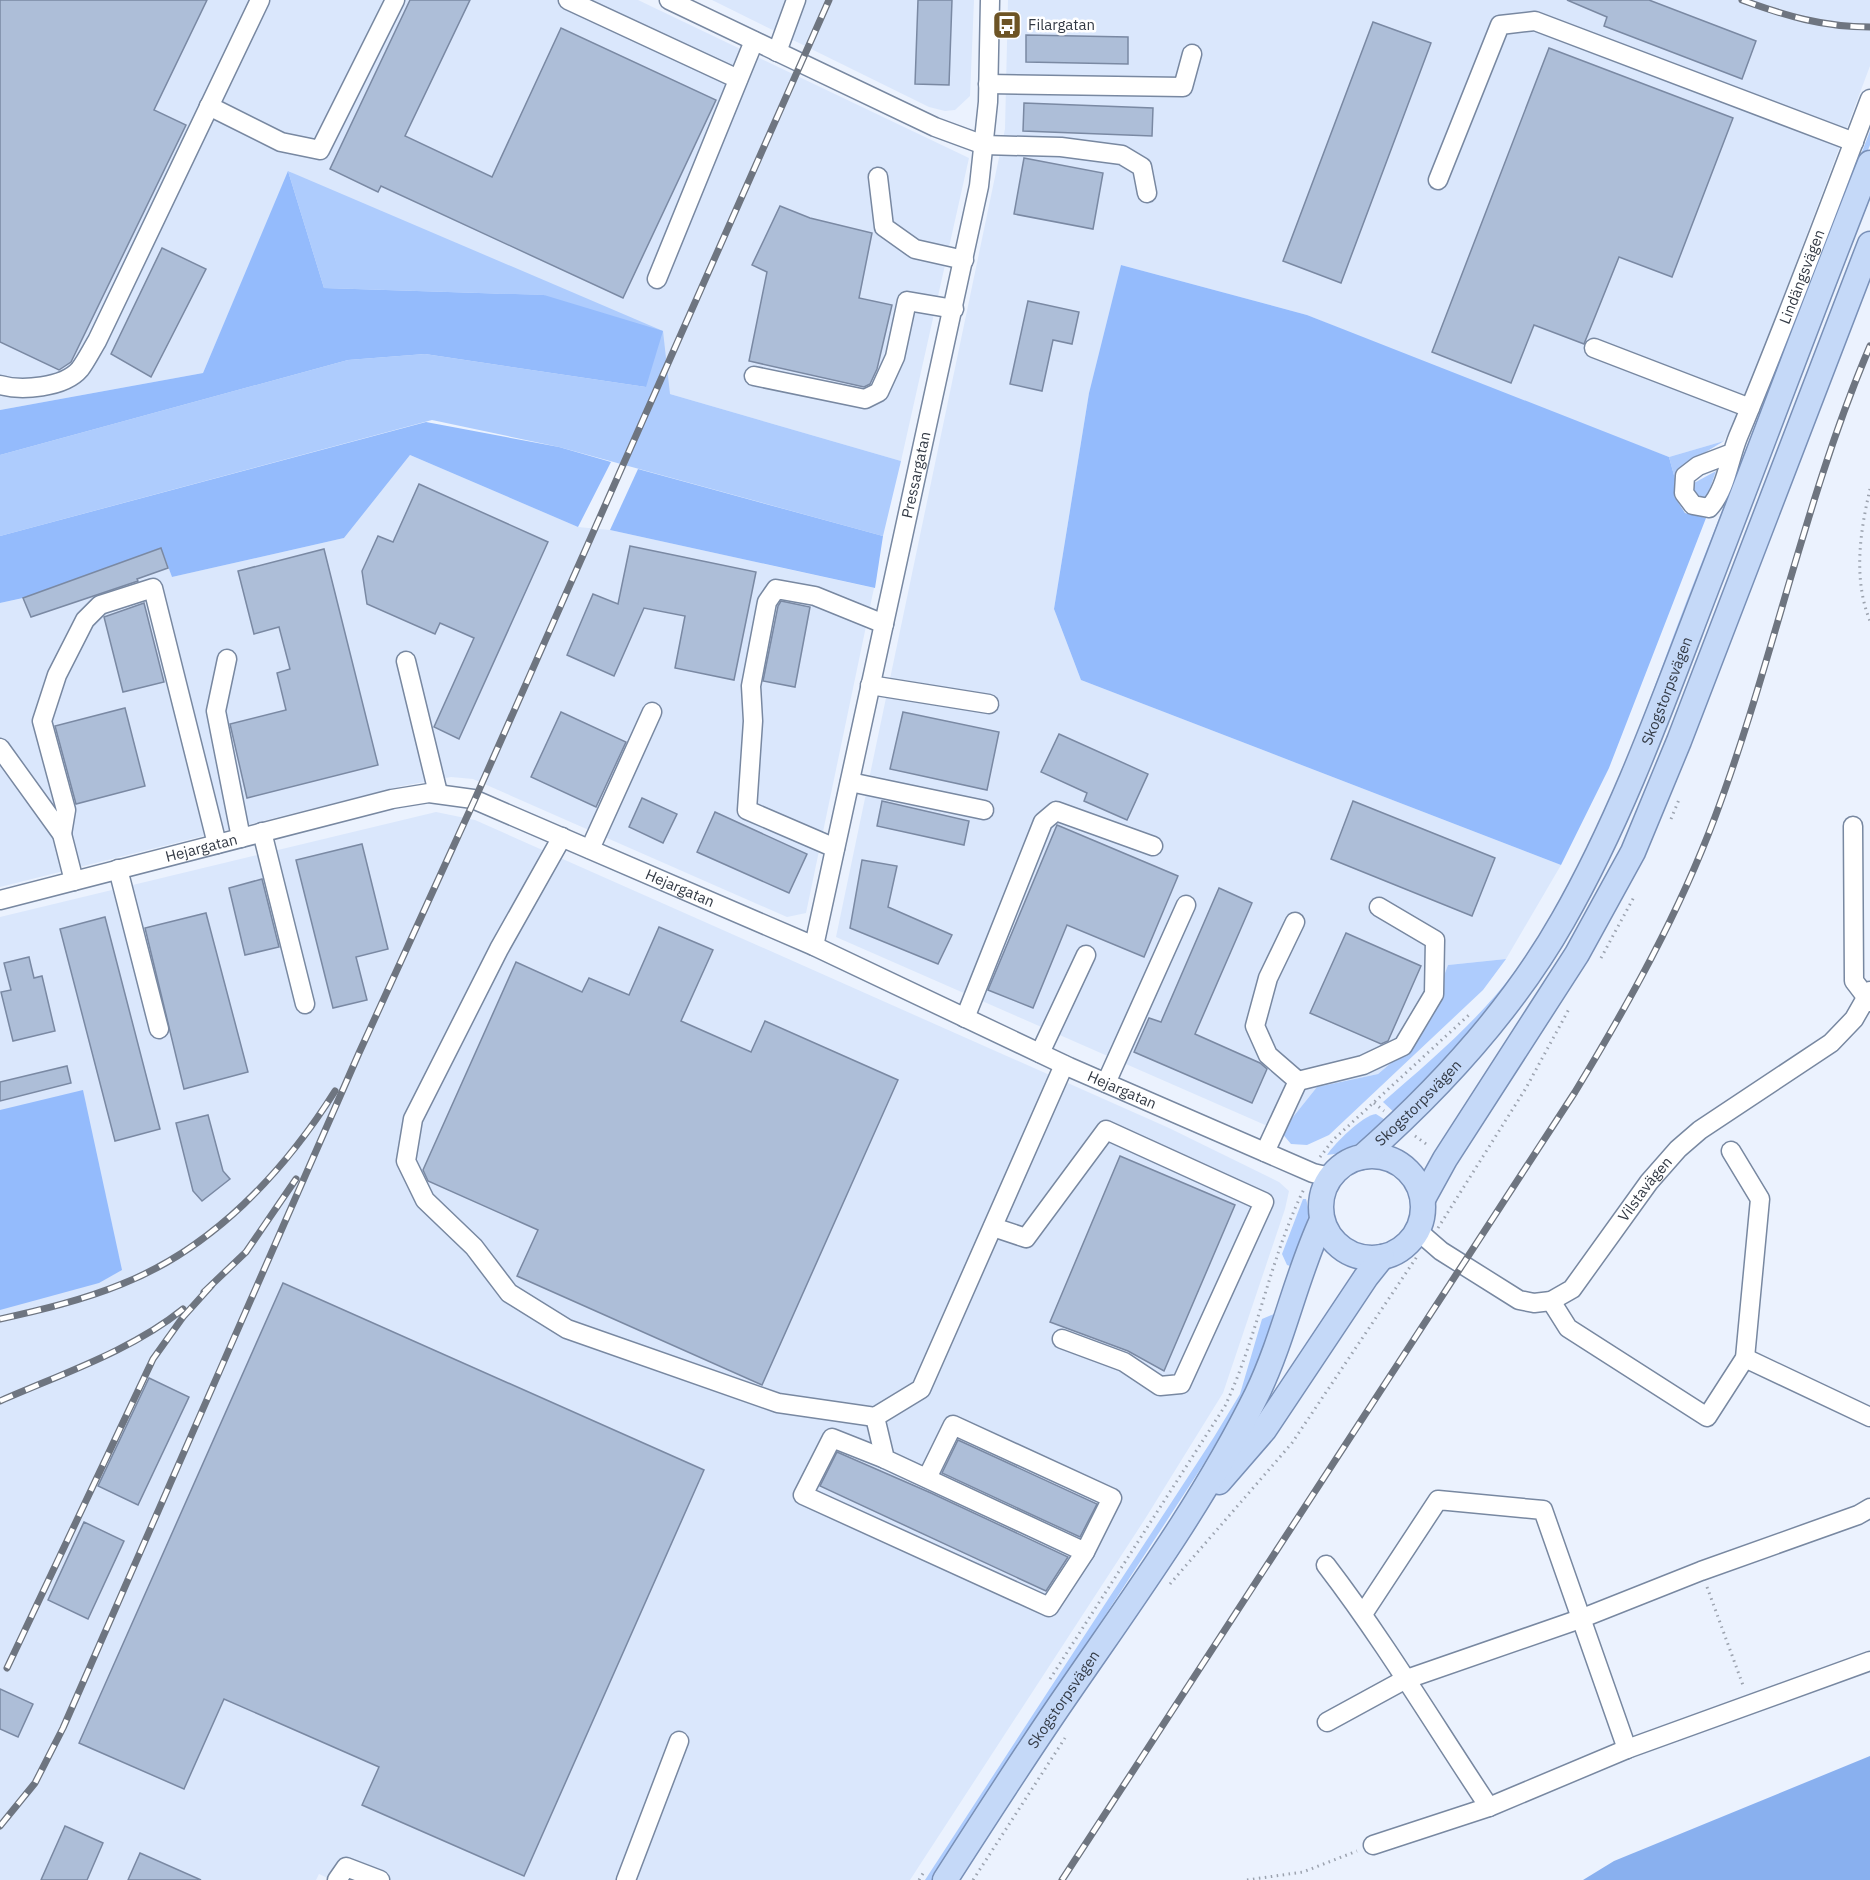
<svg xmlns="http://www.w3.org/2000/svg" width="1870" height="1880" viewBox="0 0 1870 1880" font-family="'IBM Plex Sans',sans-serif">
  <rect width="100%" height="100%" fill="#ebf2fe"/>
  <!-- built -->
  <g fill="#dae7fc">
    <polygon points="0,0 638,0 969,158 901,461 670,394 289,171 203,373 0,410"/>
    <polygon points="712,0 974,0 970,96 955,110 945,111 929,107"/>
    <polygon points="1008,0 1870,0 1870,66 1740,412 1724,441 1669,457 1474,383 1307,315 1121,265 1089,393 1054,609 1081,680 1561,865 1506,959 1448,965 1431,1013 1404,1052 1378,1074 1317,1087 1281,1132 836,937 1005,129"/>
    <polygon points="410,455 578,527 610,530 874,588 806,913 787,917 473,779 451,777 402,786 0,887 0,603 24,598 161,548 172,577 344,538"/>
    <polygon points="436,812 475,820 1169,1128 1279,1182 1289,1191 1285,1209 1223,1393 1145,1519 910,1880 332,1880 319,1874 316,1880 0,1880 0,917"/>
  </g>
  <!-- green -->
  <g fill="#aeccfd">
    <path d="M1870,131V145L1606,820L1571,892L1505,993L1398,1116L1383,1102C1430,1061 1478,1021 1516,970C1595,864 1640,723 1687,600C1748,444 1810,288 1870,131Z"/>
    <polygon points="288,171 663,331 670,394 901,461 883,536 559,447 432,420 0,536 0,455 348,360 425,354 646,387 544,295 324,288"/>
    <polygon points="1724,441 1681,467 1675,479 1669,457"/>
    <polygon points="1716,471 1707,497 1702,500 1693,493 1694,483"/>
    <polygon points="1506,959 1483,990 1329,1135 1307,1145 1291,1144 1281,1132 1317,1087 1378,1074 1404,1052 1430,1013 1448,965"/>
    <path d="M1376,1114L1390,1123L1342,1153L1327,1155C1334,1144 1363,1115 1376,1114Z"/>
    <path d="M1303,1199H1306C1313,1222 1301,1245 1294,1267L1287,1265L1282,1254Z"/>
    <polygon points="1274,1314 1278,1316 1242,1399 1203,1465 933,1880 925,1880 1214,1437 1240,1394 1262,1319"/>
  </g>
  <!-- forest -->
  <g fill="#94bbfc">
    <polygon points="288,171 324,288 544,295 663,331 646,387 425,354 348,360 0,455 0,410 203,373"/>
    <polygon points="1121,265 1307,315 1669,457 1675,479 1674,496 1685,513 1706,518 1609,768 1561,865 1081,680 1054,609 1089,393"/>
    <polygon points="426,422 559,447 611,462 578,527 410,455 344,538 172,577 161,548 23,598 0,603 0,536"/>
    <polygon points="638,469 883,536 875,588 610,530"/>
    <polygon points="83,1090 122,1270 99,1283 0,1310 0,1110"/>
  </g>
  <!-- water -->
  <polygon fill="#89b0ef" points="1870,1756 1870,1880 1583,1880 1614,1861"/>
  <!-- building -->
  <g fill="#adbed8" stroke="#7a89a3" stroke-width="1.5">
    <polygon points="0,0 207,0 154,110 186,125 71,362 59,370 0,342"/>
    <polygon points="410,0 470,0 405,136 492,177 561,28 716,100 623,298 381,186 378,192 330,169"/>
    <polygon points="918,0 952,0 949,85 915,84"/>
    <polygon points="1567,0 1649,0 1756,41 1742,79 1604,26 1607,17"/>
    <polygon points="1373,22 1431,43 1341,283 1283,261"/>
    <polygon points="1026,35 1128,37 1128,64 1026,62"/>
    <polygon points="1549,48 1733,118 1672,277 1619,257 1584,344 1534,325 1511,383 1432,352"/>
    <polygon points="1024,103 1153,108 1152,136 1023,131"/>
    <polygon points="1024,158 1103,173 1093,229 1014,214"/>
    <polygon points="780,206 810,218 872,233 859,298 892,305 877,369 870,384 864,387 749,361 767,272 752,265"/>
    <polygon points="162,248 206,269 151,377 111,354"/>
    <polygon points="1028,301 1079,312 1072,344 1053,340 1042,391 1010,384"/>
    <polygon points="419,484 548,542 459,739 434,727 474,638 440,623 435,634 367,604 362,571 378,536 393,542"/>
    <polygon points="630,546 756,572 734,680 675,668 685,616 644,608 614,676 567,655 593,594 618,604"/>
    <polygon points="161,548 168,568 137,579 138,581 31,617 23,598"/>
    <polygon points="324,549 378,765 247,798 230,724 286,710 277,673 290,669 279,627 254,634 238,571"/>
    <polygon points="781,601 810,607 795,687 763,681 778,606"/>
    <polygon points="144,603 164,682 123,692 104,617"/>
    <polygon points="125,708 145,786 76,804 55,726"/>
    <polygon points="561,712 626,742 596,807 531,777"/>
    <polygon points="903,712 999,732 987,790 890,769"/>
    <polygon points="1059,734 1148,774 1127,820 1084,801 1087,793 1041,772"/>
    <polygon points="642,798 677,814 663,843 629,827"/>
    <polygon points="882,801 969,821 964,845 877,826"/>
    <polygon points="1353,801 1495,858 1472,916 1331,859"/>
    <polygon points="715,812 807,854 789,893 697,852"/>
    <polygon points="1057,825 1178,876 1144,957 1067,925 1033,1008 988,990"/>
    <polygon points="362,844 388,949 356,957 367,1000 333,1008 296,860"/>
    <polygon points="862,860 897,866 888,907 952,935 938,964 850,928"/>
    <polygon points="262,879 279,947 245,955 229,888"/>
    <polygon points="1219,888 1252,903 1195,1034 1260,1063 1267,1069 1252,1103 1134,1052 1149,1018 1161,1022"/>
    <polygon points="206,913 248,1072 184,1089 145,928"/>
    <polygon points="105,917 160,1129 115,1141 60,929"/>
    <polygon points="659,927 713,950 681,1021 751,1052 765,1021 898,1080 762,1385 517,1276 538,1230 428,1181 423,1170 516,962 582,992 589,978 629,995"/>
    <polygon points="1346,933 1421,966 1388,1041 1381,1044 1310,1013"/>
    <polygon points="29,957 34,978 42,976 55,1031 13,1041 1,992 11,990 4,963"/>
    <polygon points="67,1066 71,1083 0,1101 0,1082"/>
    <polygon points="208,1115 223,1171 230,1179 202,1201 193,1191 176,1123"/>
    <polygon points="1120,1156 1235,1205 1164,1371 1128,1351 1050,1322"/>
    <polygon points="283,1283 704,1470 524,1876 362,1805 379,1767 224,1699 184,1789 79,1743"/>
    <polygon points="149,1378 189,1397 138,1505 98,1486"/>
    <polygon points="958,1440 1097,1504 1080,1537 942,1473"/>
    <polygon points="837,1452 931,1493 1068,1557 1046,1591 820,1486"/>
    <polygon points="84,1522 124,1541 88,1619 48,1600"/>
    <polygon points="0,1689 33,1704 18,1737 0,1729"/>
    <polygon points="65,1826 103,1843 87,1880 41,1880"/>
    <polygon points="140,1853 201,1880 128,1880"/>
  </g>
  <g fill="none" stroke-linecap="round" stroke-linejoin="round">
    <!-- minor casing -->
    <g stroke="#7888a1" stroke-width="21">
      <g id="minor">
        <polyline points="568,0 738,79"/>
        <polyline points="669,0 935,127 984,145 1061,147 1122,155 1142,167 1147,193"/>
        <polyline points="777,52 796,0"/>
        <polyline points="988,84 1183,87 1192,54"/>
        <polyline points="209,106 281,142 320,150 395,0"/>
        <polyline points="878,177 884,227 915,249 964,260"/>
        <polyline points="1438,180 1500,25 1535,21 1854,142"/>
        <polyline points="657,279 754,41"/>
        <polyline points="1594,348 1750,408"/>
        <polyline points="754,376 865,399 879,392 895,357 907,301 954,309"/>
        <path d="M0,385C21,391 64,388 80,369C86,361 91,351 97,341L260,0"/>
        <path id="s1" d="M1732,453L1698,466L1685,476L1684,493L1693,505L1709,508C1726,490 1729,459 1738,437C1785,325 1827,212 1870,99"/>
        <polyline points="227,659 216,711 241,838"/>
        <polyline points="406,661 438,793"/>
        <polyline points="870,685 989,704"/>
        <polyline points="0,748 62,834 74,881"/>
        <polyline points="850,782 984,810"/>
        <polyline points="1853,826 1854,981 1870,1002"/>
        <polyline points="262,832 305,1004"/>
        <polyline points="62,834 66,810 42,721 57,675 85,620 100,605 153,588 217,844"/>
        <polyline points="562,837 499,949 413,1119 406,1161 425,1200 474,1247 509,1293 567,1329 778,1403 875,1417 921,1389 1064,1065"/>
        <polyline points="835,848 747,810 753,721 751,686 767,602 776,589 815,596 884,624"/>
        <polyline points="590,849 652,712"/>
        <polyline points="118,869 159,1029"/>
        <path id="s2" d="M0,900L392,799L429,793L473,799L814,946L1069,1067L1313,1173L1330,1177"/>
        <path id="s3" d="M814,946L979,186L988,102L990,0"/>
        <polyline points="965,1018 1043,822 1056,811 1153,846"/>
        <polyline points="1040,1053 1086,955"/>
        <polyline points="1298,1081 1363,1065 1403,1046 1434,994 1435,940 1379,907"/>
        <polyline points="1106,1083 1186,905"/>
        <polyline points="1265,1152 1298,1081 1268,1055 1255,1026 1268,978 1295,922"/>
        <polyline points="993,1227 1026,1238 1106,1130 1264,1202 1181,1384 1160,1386 1124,1362 1062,1339"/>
        <path id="s4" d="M1418,1231L1441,1251L1519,1300L1534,1303L1551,1301L1572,1289L1649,1182L1678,1149L1700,1130L1831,1043L1854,1019L1870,991"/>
        <polyline points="1551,1301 1568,1328 1707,1417 1745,1358 1760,1199 1731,1151"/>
        <polyline points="1745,1358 1870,1417"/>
        <polyline points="875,1417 885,1459 1085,1552 1112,1498 953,1425 927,1478"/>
        <polyline points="885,1459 832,1438 803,1495 1049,1607 1085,1552"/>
        <path d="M1326,1565C1385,1642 1435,1726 1489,1807"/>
        <polyline points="1363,1614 1438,1500 1543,1510 1627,1749"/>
        <polyline points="1327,1722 1404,1680 1580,1619 1701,1571 1858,1515 1870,1508"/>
        <polyline points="1373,1845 1489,1807 1627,1749 1870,1661"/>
        <polyline points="337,1880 346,1867 380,1880"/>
        <polyline points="626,1880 679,1741"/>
      </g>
    </g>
    <!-- major casing -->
    <g stroke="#7990b7" stroke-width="27">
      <g id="major">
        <circle cx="1372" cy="1207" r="51"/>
        <path id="s5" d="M1362,1157C1439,1089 1512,1010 1563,920C1624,813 1665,696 1709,582C1763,442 1815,302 1870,163"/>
        <polyline points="1423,1199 1445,1159 1577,954 1633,852 1679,741 1870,244"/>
        <polyline points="1219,1482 1264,1430 1366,1277 1382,1257"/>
        <path id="s6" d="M945,1880C986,1816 1027,1752 1070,1690C1136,1594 1205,1499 1257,1394C1284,1338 1296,1276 1322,1220"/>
      </g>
    </g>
    <!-- path -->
    <g stroke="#9ca3af" stroke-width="3" stroke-dasharray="1.5 4.5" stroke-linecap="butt">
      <path d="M1870,489C1860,532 1853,579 1870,621"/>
      <polyline points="1671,819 1680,797"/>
      <polyline points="1601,958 1635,895"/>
      <polyline points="1374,1103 1384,1111"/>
      <polyline points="1415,1136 1429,1146"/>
      <polyline points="1320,1157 1333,1140 1471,1013"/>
      <polyline points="1438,1228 1526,1088 1569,1009"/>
      <polyline points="1170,1584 1292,1443 1418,1255"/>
      <polyline points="1707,1587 1744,1688"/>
      <path d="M1050,1679L1225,1406C1258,1336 1270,1257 1305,1187"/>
      <polyline points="919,1880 925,1870"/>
      <polyline points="973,1880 1065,1738"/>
      <polyline points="1247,1880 1303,1872 1357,1851"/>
    </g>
    <!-- minor -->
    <use href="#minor" stroke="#fff" stroke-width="18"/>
    <!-- major -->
    <use href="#major" stroke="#c5d9f8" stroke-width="24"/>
    <!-- rail casing -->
    <g stroke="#6e7580" stroke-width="7">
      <g id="rail">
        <path d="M1742,0C1786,16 1823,27 1870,27"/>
        <polyline points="204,1292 246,1252 296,1179"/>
        <path d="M0,1319C41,1310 83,1300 122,1284C213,1248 284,1172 335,1091"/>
        <path d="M0,1401C61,1374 131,1351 183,1309"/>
        <polyline points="7,1668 153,1359 183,1317 211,1286"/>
        <polyline points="0,1826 35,1783 63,1728 359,1053 475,799 829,0"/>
        <path d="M1062,1880L1575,1092C1629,1003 1679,913 1715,817C1773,662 1805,498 1870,346"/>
      </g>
    </g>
    <!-- rail -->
    <use href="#rail" stroke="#fff" stroke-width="4.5" stroke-dasharray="14" stroke-linecap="butt"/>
  </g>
  <!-- icons -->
  <defs>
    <g id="bus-square" transform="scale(1.5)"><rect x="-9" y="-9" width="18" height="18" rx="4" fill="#6d5425" stroke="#fff"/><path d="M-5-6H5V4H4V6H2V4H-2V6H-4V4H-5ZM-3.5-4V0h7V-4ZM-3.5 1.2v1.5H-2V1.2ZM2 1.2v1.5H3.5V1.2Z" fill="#fff"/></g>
  </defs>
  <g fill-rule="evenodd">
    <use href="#bus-square" x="1007" y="25"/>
  </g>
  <g text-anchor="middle" stroke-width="5" stroke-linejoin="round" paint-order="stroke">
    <!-- poi labels -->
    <g font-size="15" fill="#333a45" stroke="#fff" text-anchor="start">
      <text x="1028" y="30">Filargatan</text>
    </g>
    <!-- street labels -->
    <g font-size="15" fill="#333a45" stroke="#fff">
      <text dy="5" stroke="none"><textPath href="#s1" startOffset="351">Lindängsvägen</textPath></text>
      <text dy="5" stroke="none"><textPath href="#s3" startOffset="482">Pressargatan</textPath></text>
      <text dy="5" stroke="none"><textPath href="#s5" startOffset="564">Skogstorpsvägen</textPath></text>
      <text dy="5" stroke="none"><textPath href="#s2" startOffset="208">Hejargatan</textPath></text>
      <text dy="5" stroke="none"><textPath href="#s2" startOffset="712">Hejargatan</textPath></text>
      <text dy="5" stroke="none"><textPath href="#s2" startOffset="1198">Hejargatan</textPath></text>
      <text dy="5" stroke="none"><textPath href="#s5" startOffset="78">Skogstorpsvägen</textPath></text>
      <text dy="5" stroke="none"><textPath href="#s4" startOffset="303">Vilstavägen</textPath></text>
      <text dy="5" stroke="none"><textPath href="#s6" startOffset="216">Skogstorpsvägen</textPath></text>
    </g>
  </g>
</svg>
